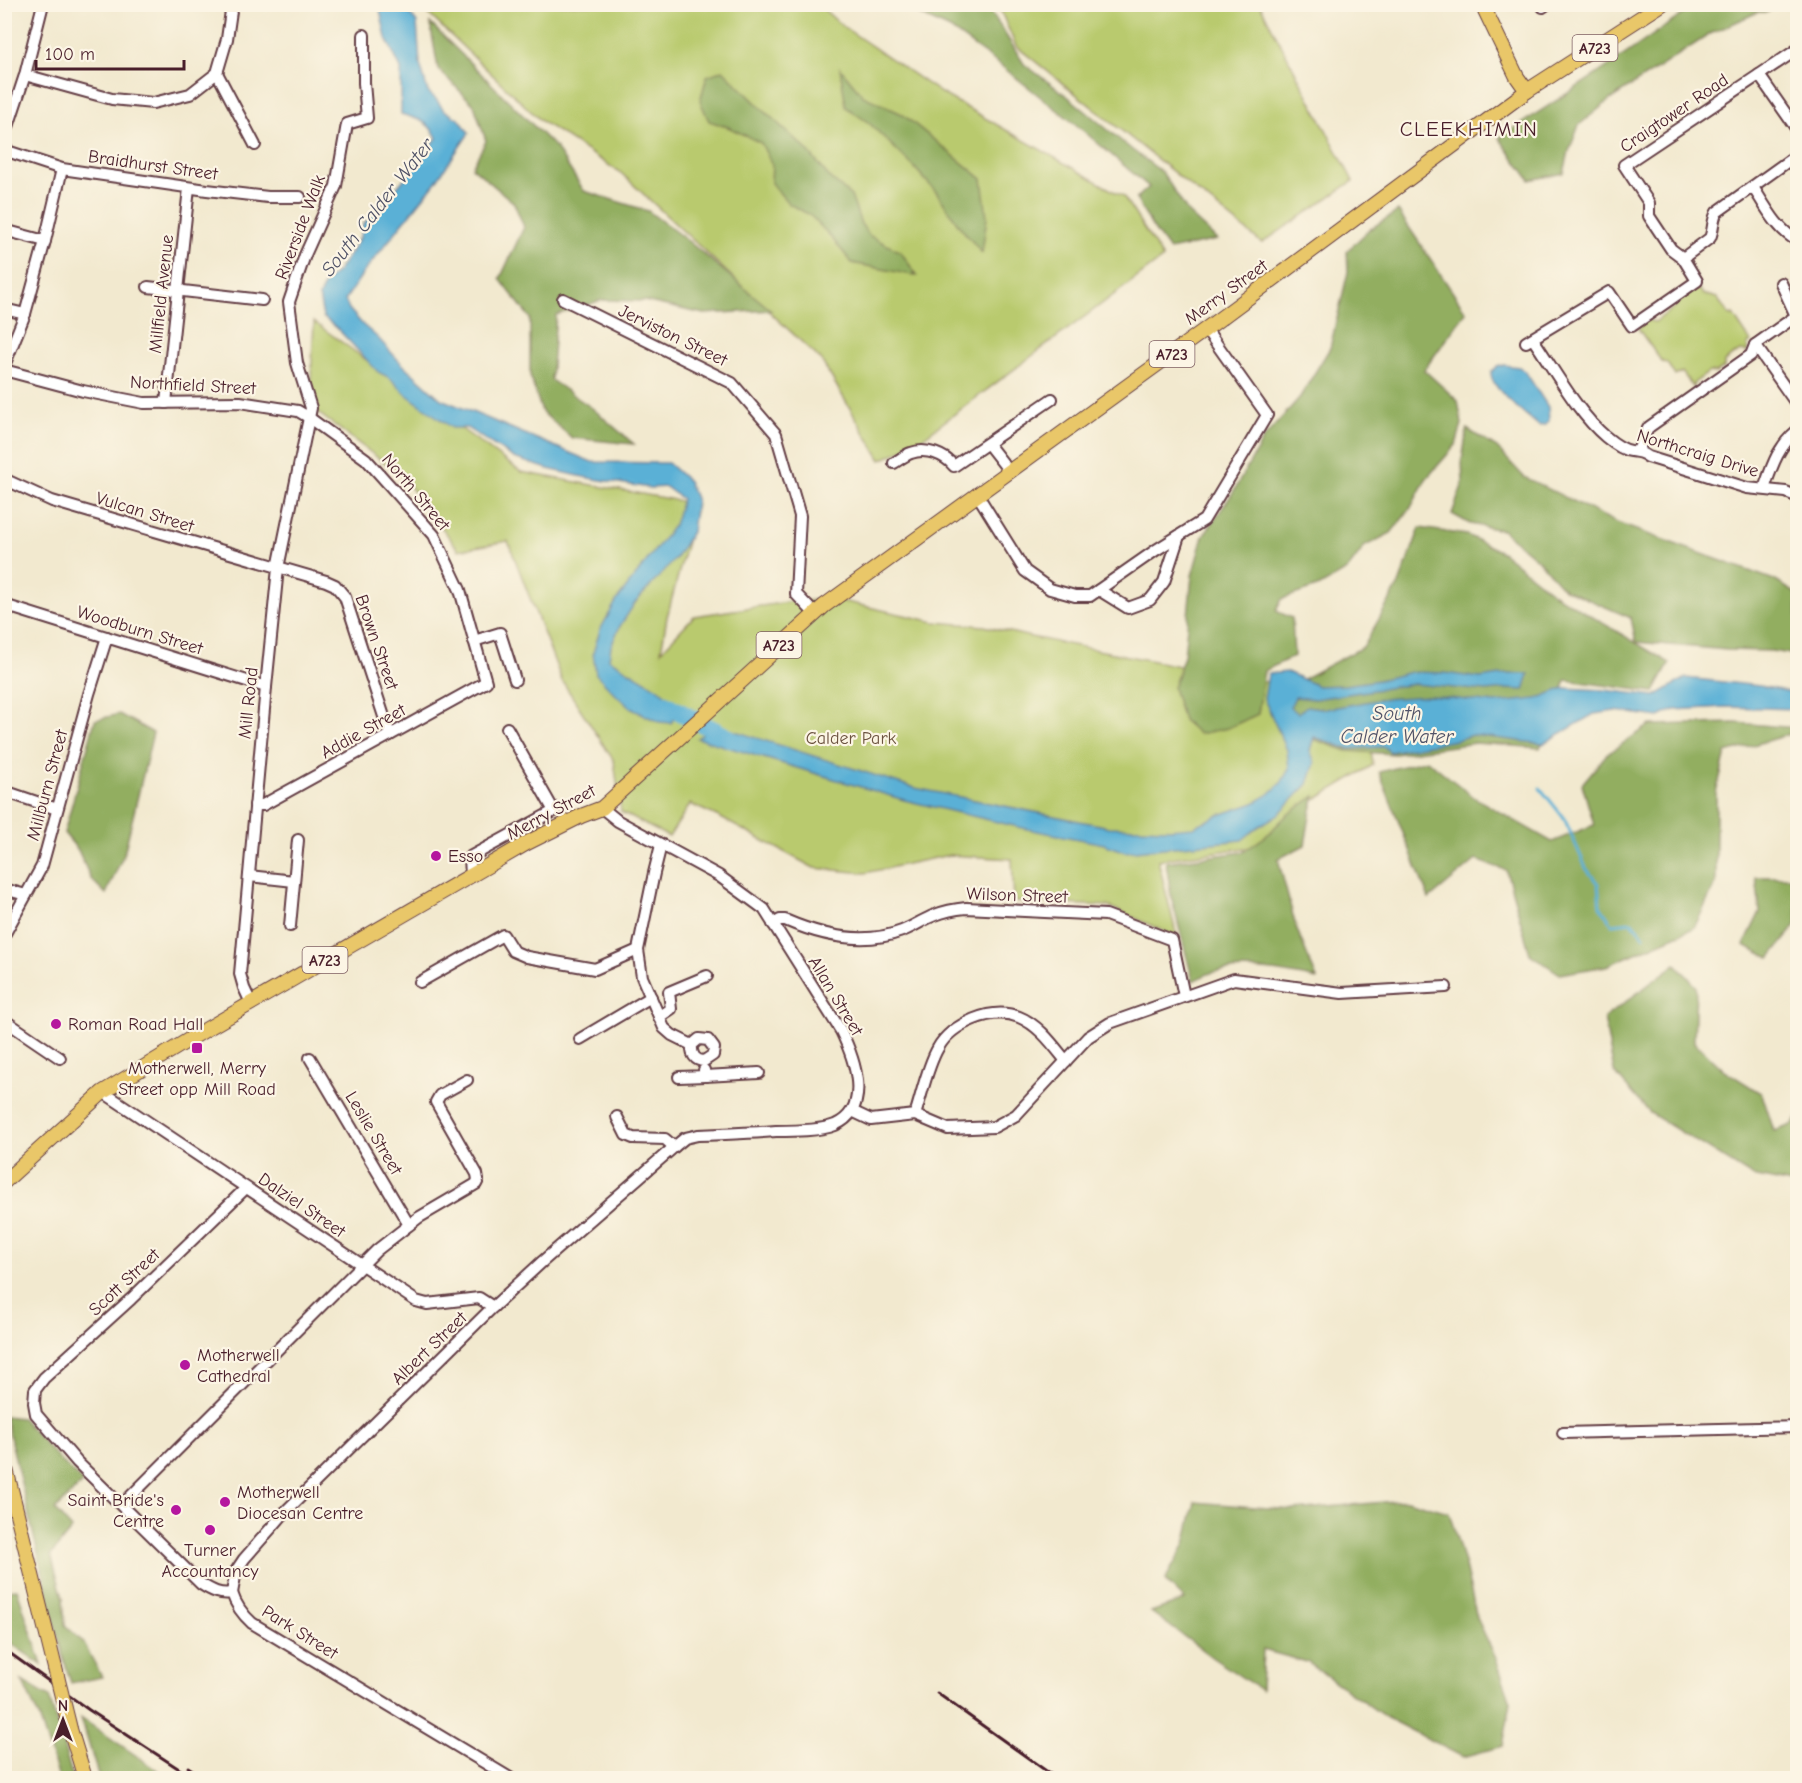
<svg xmlns="http://www.w3.org/2000/svg" width="1802" height="1783" viewBox="0 0 1802 1783" font-family="'Comic Neue',sans-serif">
  <rect width="100%" height="100%" fill="#fcf5e5"/>
  <filter id="ink" filterUnits="userSpaceOnUse"><feTurbulence type="fractalNoise" baseFrequency=".0167" numOctaves="2"/><feDisplacementMap in="SourceGraphic" scale="12" xChannelSelector="R" yChannelSelector="G"/><feConvolveMatrix kernelMatrix="1 2 1 2 8 2 1 2 1" color-interpolation-filters="sRGB"/></filter>
  <filter id="wash" filterUnits="userSpaceOnUse"><feTurbulence type="fractalNoise" baseFrequency=".008" numOctaves="4" result="noise"/><feDisplacementMap in="SourceGraphic" scale="24" xChannelSelector="R" yChannelSelector="G"/><feGaussianBlur stdDeviation="1.35" result="paint"/><feColorMatrix in="noise" values="0 0 0 0 0 0 0 0 0 0 0 0 0 0 0 0 0 1.4 0 .05"/><feComposite in="paint" operator="in"/></filter>
  <g filter="url(#wash)">
    <rect width="100%" height="100%" fill="#f2e9cf"/>
    <!-- green -->
    <g fill="#b9ca6e" stroke="#82744c" stroke-width="1.5">
      <polygon points="419,5 819,5 841,25 941,93 1124,197 1163,258 913,445 881,460 821,360 621,173 541,121"/>
      <polygon points="998,5 1260,5 1353,181 1262,243 1016,46"/>
      <polygon points="1694,288 1699,289 1703,294 1717,298 1730,316 1733,315 1751,342 1748,344 1747,352 1740,351 1724,362 1724,368 1716,373 1709,372 1694,383 1693,387 1682,372 1675,376 1667,363 1662,362 1639,330 1639,326 1647,320 1655,322 1677,305 1679,298"/>
      <polygon points="314,322 521,472 697,504 667,617 661,651 694,616 788,602 833,599 935,622 984,626 1031,637 1261,682 1361,676 1373,765 1303,807 1267,845 1158,860 1177,937 1108,906 1014,902 1012,859 949,855 865,873 814,868 719,817 690,804 669,837 621,812 614,761 562,681 508,541 459,550 402,476 317,412 311,379"/>
    </g>
    <!-- forest -->
    <g fill="#92ae61" stroke="#6e6646" stroke-width="1.5">
      <polygon points="899,5 987,5 1024,64 1066,95 1131,149 1162,172 1189,214 1217,240 1169,250 1153,228 1136,199 1149,187 1080,128 1000,65 950,29"/>
      <polygon points="1696,5 1775,5 1768,12 1758,12 1710,34 1611,99 1579,125 1569,151 1564,173 1530,180 1499,138 1594,76"/>
      <polygon points="430,23 556,148 584,191 648,211 688,241 771,310 704,314 644,301 602,300 556,315 551,380 592,408 634,444 572,438 542,412 530,376 530,318 500,279 524,227 514,203 472,167 486,141 474,105 438,69"/>
      <polygon points="840,68 863,96 902,114 982,179 987,217 982,253 960,227 937,193 913,166 869,123 846,107"/>
      <polygon points="723,70 760,107 807,150 830,178 851,196 861,224 870,236 901,252 917,276 852,263 831,237 810,215 789,204 771,183 772,165 761,143 728,127 709,121 700,101 707,76"/>
      <polygon points="1398,211 1466,312 1424,370 1458,401 1462,424 1456,445 1426,479 1410,509 1391,533 1365,546 1347,570 1320,586 1282,599 1276,611 1292,618 1294,656 1264,671 1258,714 1228,728 1199,734 1183,720 1173,688 1184,656 1192,576 1203,536 1232,494 1264,438 1300,397 1330,348 1348,272 1347,251 1370,229"/>
      <polygon points="1467,429 1497,448 1524,477 1617,523 1774,580 1797,594 1797,655 1771,651 1727,650 1636,642 1631,618 1564,589 1538,560 1502,530 1470,524 1452,514 1463,483 1462,461"/>
      <polygon points="1420,528 1467,535 1503,553 1554,594 1670,663 1654,692 1566,680 1540,748 1475,743 1395,754 1347,751 1295,733 1286,688 1363,647 1399,584"/>
      <polygon points="119,714 153,733 124,854 106,894 91,879 78,850 64,833 95,720"/>
      <polygon points="1736,723 1797,728 1797,732 1726,753 1716,793 1716,883 1694,928 1606,966 1560,974 1530,954 1506,870 1476,860 1429,899 1379,772 1427,760 1475,798 1552,842 1594,825 1582,784 1606,755 1650,725"/>
      <path d="M1315,796L1311,810L1305,845L1278,859L1296,927L1317,979C1285,972 1251,966 1219,971C1210,972 1201,977 1193,981L1171,896L1166,862L1243,852L1266,836L1287,815Z"/>
      <polygon points="1756,877 1790,877 1797,891 1797,924 1770,958 1744,945 1760,912"/>
      <polygon points="1676,964 1696,986 1694,1042 1724,1070 1762,1094 1774,1131 1792,1125 1797,1118 1797,1185 1752,1176 1650,1113 1614,1072 1604,1018"/>
      <polygon points="5,1416 22,1418 54,1454 83,1482 55,1510 72,1529 51,1555 63,1598 65,1625 83,1642 102,1677 71,1683 62,1654"/>
      <polygon points="1407,1500 1449,1512 1465,1566 1477,1618 1495,1656 1511,1702 1503,1746 1463,1757 1387,1718 1307,1662 1263,1650 1261,1690 1213,1658 1151,1612 1185,1600 1165,1580 1185,1544 1195,1502 1293,1510"/>
      <polygon points="17,1589 42,1665 5,1639 5,1590"/>
      <polygon points="22,1681 49,1697 73,1778 59,1778 39,1717"/>
      <polygon points="81,1718 169,1778 99,1778"/>
    </g>
    <!-- water -->
    <g fill="#5ab0d6" stroke="#526880" stroke-width="1.5">
      <path d="M379,5H403L417,23L420,64L428,92L436,99L443,109L461,121L469,133L435,183L363,273L345,300L349,309L363,325L378,338L401,363L441,399L592,462L668,463L688,481L696,501L692,532L676,558L635,603L620,626L611,646L609,659L659,689L681,707L671,723L659,722L634,710L618,697L596,674L593,653L600,630L617,600L674,525L682,499L666,487L650,488L588,478L548,469L514,458L467,428H452L407,395L390,378L378,372L337,328L323,317L319,296L325,283L338,271L351,252L360,237L363,224L383,205L437,138C429,121 418,119 401,114V69L386,38Z"/>
      <path d="M1504,365L1519,367L1525,371L1548,407L1549,421L1545,425L1539,426C1527,415 1489,388 1491,372L1497,367Z"/>
      <polygon points="1287,672 1318,686 1345,685 1379,680 1411,672 1445,673 1480,678 1507,674 1529,674 1524,690 1506,689 1486,691 1414,684 1315,699 1295,697 1290,707 1298,713 1307,706 1326,709 1383,699 1430,696 1495,703 1536,699 1564,688 1604,690 1655,696 1686,678 1760,686 1797,693 1797,709 1725,707 1674,710 1659,717 1615,711 1594,714 1543,744 1472,735 1457,740 1390,752 1384,747 1348,749 1314,737 1310,750 1315,763 1308,784 1279,814 1258,827 1242,840 1125,852 1104,844 1027,829 904,800 697,738 716,725 915,788 1109,827 1168,829 1193,827 1219,815 1254,803 1268,795 1281,783 1289,769 1287,750 1264,699 1268,674"/>
    </g>
    <g fill="none" stroke-linecap="round" stroke-linejoin="round">
      <!-- stream -->
      <polyline stroke="#5ab0d6" stroke-width="3" points="1540,788 1564,818 1586,868 1598,884 1600,906 1612,924 1632,922 1644,936"/>
      <!-- river -->
      <polyline stroke="#5ab0d6" stroke-width="18" points="657,700 731,739"/>
    </g>
  </g>
  <g filter="url(#ink)">
    <g fill="none" stroke-linecap="round" stroke-linejoin="round">
      <!-- minor casing -->
      <g stroke="#633d44" stroke-width="14">
        <g id="minor">
          <polyline points="1542,4 1543,7 1547,4"/>
          <path d="M1798,49L1624,165L1649,203V216L1671,249L1683,258L1710,238C1714,229 1712,220 1717,212L1798,154"/>
          <polyline points="217,73 255,145"/>
          <polyline points="25,75 112,99 153,103 190,94 217,73 227,39 232,4"/>
          <polyline points="1759,75 1798,131"/>
          <polyline points="4,139 25,75 43,4"/>
          <polyline points="4,150 62,169 207,190 268,197 300,197"/>
          <path d="M1753,187C1765,206 1777,230 1798,241"/>
          <polyline points="4,230 45,241"/>
          <polyline points="148,287 262,300"/>
          <polyline points="563,299 732,383 776,434 800,516 796,594 814,613"/>
          <polyline points="4,309 25,314"/>
          <path d="M1533,339C1553,368 1579,415 1606,437C1612,442 1623,450 1631,451C1638,452 1641,452 1648,457L1747,488L1786,492L1798,497"/>
          <polyline points="1526,342 1609,292 1632,326 1697,281 1683,258"/>
          <polyline points="1755,345 1796,316 1781,283"/>
          <polyline points="4,366 25,314 45,241 62,169"/>
          <polyline points="4,370 83,391 144,403 240,402 298,411 308,417 366,459 434,535 460,590 486,682 263,805 255,805"/>
          <polyline points="166,403 189,188"/>
          <polyline points="988,444 1009,471"/>
          <polyline points="1638,451 1645,434 1649,427 1751,355 1755,345 1798,406"/>
          <path d="M894,463C899,460 905,455 911,453C926,447 945,455 954,466L1052,399"/>
          <polyline points="4,479 52,501 326,581 335,585 345,597 390,735"/>
          <path d="M1764,489C1772,466 1778,446 1798,430"/>
          <polyline points="977,494 1025,571 1050,589 1075,596 1090,596 1156,550 1204,520 1267,415 1206,329"/>
          <polyline points="1099,590 1128,608 1150,600 1164,582 1179,536"/>
          <polyline points="4,605 266,687"/>
          <polyline points="474,641 500,633 515,680"/>
          <polyline points="4,791 57,809"/>
          <path d="M661,845L654,873L638,950L642,977L664,1028L672,1035L692,1045L699,1039L708,1040L714,1048L713,1055L704,1061C695,1061 691,1054 692,1045"/>
          <polyline points="249,876 294,881"/>
          <polyline points="471,876 470,857 554,811 507,728"/>
          <polyline points="4,889 26,895"/>
          <path d="M773,924L780,920H785C822,936 863,946 902,931C913,927 924,919 935,915C945,911 956,909 966,908L1106,915L1172,940L1184,996"/>
          <polyline points="290,926 298,840"/>
          <polyline points="4,935 42,866 89,694 107,637"/>
          <polyline points="420,982 503,935 513,951 527,957 595,969 638,950"/>
          <polyline points="251,1003 244,988 240,974 266,687 278,568 311,408 297,363 289,302 305,255 336,186 347,124 367,118 364,83 364,35"/>
          <polyline points="659,1017 671,1009 669,992 707,976"/>
          <polyline points="4,1020 60,1058"/>
          <polyline points="580,1039 651,997"/>
          <polyline points="310,1058 409,1225"/>
          <polyline points="705,1076 759,1073"/>
          <polyline points="679,1077 705,1076 704,1070"/>
          <polyline points="103,1092 416,1301 427,1304 479,1298 493,1307"/>
          <polyline points="852,1111 871,1120 915,1115 948,1129 994,1127 1016,1115 1088,1037 1110,1023 1234,979 1342,993 1446,987"/>
          <path d="M915,1115C922,1094 927,1067 938,1048C951,1024 992,1006 1019,1017C1039,1025 1053,1045 1066,1061"/>
          <polyline points="617,1117 626,1135 633,1138 665,1139 674,1147"/>
          <path d="M246,1188L131,1299L44,1378L35,1390L34,1403L36,1414L77,1462L201,1584C212,1591 220,1595 232,1593C236,1606 242,1614 252,1623L510,1778"/>
          <polyline points="1563,1433 1798,1427"/>
          <polyline points="122,1505 377,1250 418,1218 476,1184 478,1180 477,1174 436,1102 440,1095 467,1080"/>
          <path d="M232,1593L236,1571L244,1559L286,1511L493,1307L543,1261L674,1147L685,1138L698,1135C724,1134 750,1133 776,1131C793,1131 820,1131 835,1125C873,1108 854,1058 841,1031L764,909L719,876L618,821L602,808"/>
        </g>
      </g>
      <!-- major casing -->
      <g stroke="#633d44" stroke-width="16">
        <g id="major">
          <polyline points="1482,4 1517,77 1527,91"/>
          <polyline points="4,1182 103,1092 205,1030 527,843 581,816 602,808 824,606 1206,329 1527,91 1662,4"/>
          <polyline points="4,1461 55,1668"/>
          <polyline points="70,1729 85,1778"/>
        </g>
      </g>
      <!-- minor -->
      <use href="#minor" stroke="#fff" stroke-width="10"/>
      <!-- major -->
      <use href="#major" stroke="#e9c769" stroke-width="14"/>
      <!-- rail -->
      <g stroke="#4a1f2b" stroke-width="3">
        <polyline points="4,1649 89,1710 193,1778"/>
        <polyline points="937,1693 1056,1778"/>
        <polyline points="188,1767 205,1778"/>
      </g>
      <!-- major-bridge casing -->
      <g stroke="#633d44" stroke-width="16" stroke-linecap="butt">
        <polyline id="major-bridge" points="55,1668 70,1729"/>
      </g>
      <!-- major-bridge -->
      <use href="#major-bridge" stroke="#e9c769" stroke-width="14"/>
    </g>
  </g>
  <!-- markers -->
  <g fill="#b5179e" stroke="#fcf5e5" stroke-width="2">
    <circle cx="436" cy="856" r="6"/>
    <circle cx="56" cy="1024" r="6"/>
    <rect x="191" y="1042" width="12" height="12" rx="3"/>
    <circle cx="185" cy="1365" r="6"/>
    <circle cx="225" cy="1502" r="6"/>
    <circle cx="176" cy="1510" r="6"/>
    <circle cx="210" cy="1530" r="6"/>
  </g>
  <g text-anchor="middle" stroke-width="4.5" stroke-linejoin="round" paint-order="stroke">
    <!-- shield labels -->
    <g fill="#fcf5e5" stroke="#7f5f63" stroke-width="1.5">
      <rect x="1572.5" y="35" width="45" height="26" rx="4.5"/>
      <rect x="1149.5" y="341" width="45" height="26" rx="4.5"/>
      <rect x="756.5" y="632" width="45" height="26" rx="4.5"/>
      <rect x="302.5" y="947" width="45" height="26" rx="4.5"/>
    </g>
    <g font-size="16" font-weight="bold" fill="#4a1f2b">
      <text x="1595" y="54">A723</text>
      <text x="1172" y="360">A723</text>
      <text x="779" y="651">A723</text>
      <text x="325" y="966">A723</text>
    </g>
    <!-- street labels -->
    <g font-size="18" fill="#4a1f2b" stroke="#fcf5e5">
      <text transform="translate(1674 113) rotate(-34)" y="6">Craigtower Road</text>
      <text transform="translate(153 165) rotate(8)" y="6">Braidhurst Street</text>
      <text transform="translate(300 227) rotate(-69)" y="6">Riverside Walk</text>
      <text transform="translate(1226 292) rotate(-36)" y="6">Merry Street</text>
      <text transform="translate(161 294) rotate(-84)" y="6">Millfield Avenue</text>
      <text transform="translate(673 335) rotate(26)" y="6">Jerviston Street</text>
      <text transform="translate(193 385) rotate(3)" y="6">Northfield Street</text>
      <text transform="translate(1698 453) rotate(17)" y="6">Northcraig Drive</text>
      <text transform="translate(416 492) rotate(50)" y="6">North Street</text>
      <text transform="translate(145 512) rotate(17)" y="6">Vulcan Street</text>
      <text transform="translate(140 630) rotate(17)" y="6">Woodburn Street</text>
      <text transform="translate(377 642) rotate(71)" y="6">Brown Street</text>
      <text transform="translate(248 703) rotate(-84)" y="6">Mill Road</text>
      <text transform="translate(363 731) rotate(-29)" y="6">Addie Street</text>
      <text transform="translate(47 785) rotate(-75)" y="6">Millburn Street</text>
      <text transform="translate(551 812) rotate(-28)" y="6">Merry Street</text>
      <text transform="translate(1017 895) rotate(2)" y="6">Wilson Street</text>
      <text transform="translate(836 996) rotate(59)" y="6">Allan Street</text>
      <text transform="translate(374 1133) rotate(59)" y="6">Leslie Street</text>
      <text transform="translate(302 1205) rotate(34)" y="6">Dalziel Street</text>
      <text transform="translate(124 1282) rotate(-43)" y="6">Scott Street</text>
      <text transform="translate(429 1348) rotate(-44)" y="6">Albert Street</text>
      <text transform="translate(300 1632) rotate(32)" y="6">Park Street</text>
    </g>
    <!-- park labels -->
    <g font-size="18" fill="#6b523f" stroke="#fcf5e5">
      <text x="851" y="744">Calder Park</text>
    </g>
    <!-- poi labels -->
    <g font-size="18" fill="#4a1f2b" stroke="#fcf5e5" text-anchor="start">
      <text x="448" y="862">Esso</text>
      <text x="68" y="1030">Roman Road Hall</text>
      <text x="197" y="1074" text-anchor="middle">Motherwell, Merry<tspan x="197" dy="21">Street opp Mill Road</tspan></text>
      <text x="197" y="1361">Motherwell<tspan x="197" dy="21">Cathedral</tspan></text>
      <text x="237" y="1498">Motherwell<tspan x="237" dy="21">Diocesan Centre</tspan></text>
      <text x="164" y="1506" text-anchor="end">Saint Bride's<tspan x="164" dy="21">Centre</tspan></text>
      <text x="210" y="1556" text-anchor="middle">Turner<tspan x="210" dy="21">Accountancy</tspan></text>
    </g>
    <!-- water labels -->
    <g font-size="20" font-style="italic" fill="#505267" stroke="#fcf5e5">
      <text transform="translate(377 207) rotate(-52)" y="7">South Calder Water</text>
      <text x="1397" y="720">South<tspan x="1397" dy="23">Calder Water</tspan></text>
    </g>
    <!-- quarter labels -->
    <g font-size="21" letter-spacing="1.5" fill="#4a1f2b" stroke="#fcf5e5">
      <text x="1469" y="136">CLEEKHIMIN</text>
    </g>
  </g>
  <!-- margin -->
  <rect width="1802" height="1783" fill="none" stroke="#fcf5e5" stroke-width="24"/>
  <!-- north arrow -->
  <g transform="translate(63 1720)" stroke="#fcf5e5" stroke-width="4.5" paint-order="stroke">
  <path d="M0-4.5L10 22L0 15L-10 22Z" fill="#4a1f2b"/>
  <text y="-9" font-size="16" font-weight="bold" text-anchor="middle" fill="#4a1f2b">N</text>
  </g>
  <!-- scale -->
  <path d="M36 60v9h148v-9" fill="none" stroke="#4a1f2b" stroke-width="3"/>
  <text x="45" y="60" font-size="18" fill="#4a1f2b" stroke="#fcf5e5" stroke-width="4.5" paint-order="stroke">100 m</text>
</svg>
